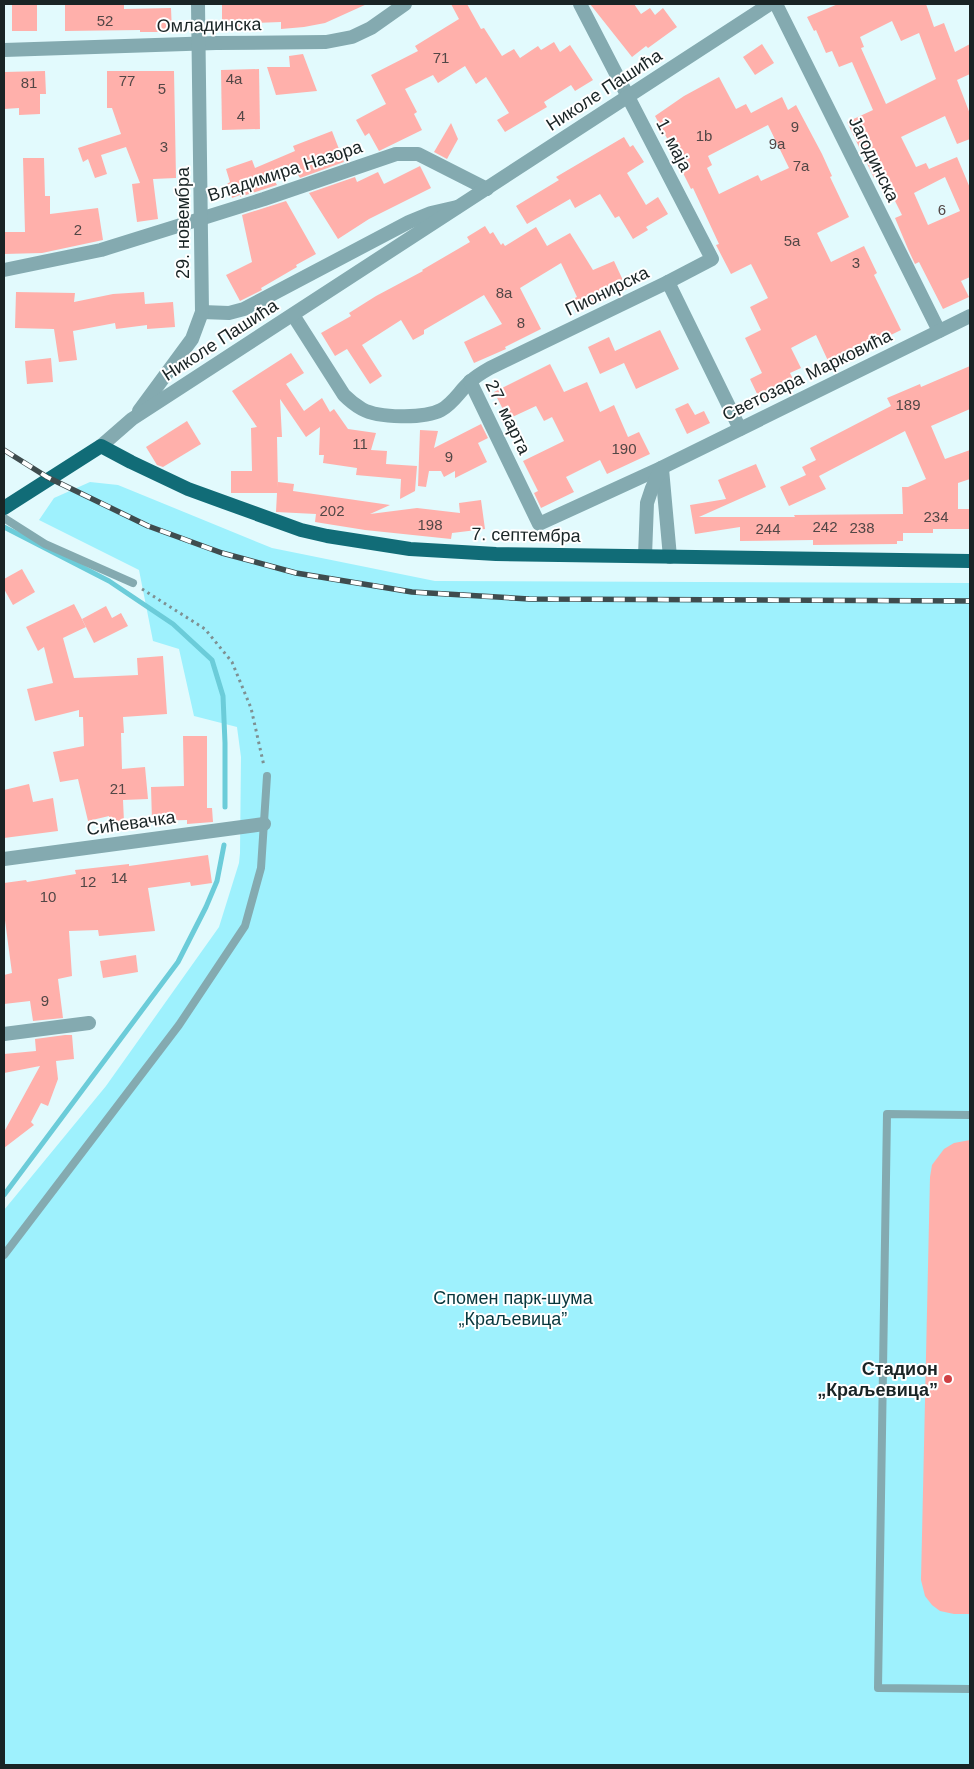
<svg xmlns="http://www.w3.org/2000/svg" width="974" height="1769" viewBox="0 0 974 1769" font-family="Arial,sans-serif">
  <rect width="100%" height="100%" fill="#e2fafd"/>
  <!-- green -->
  <polygon fill="#9ef1fd" points="90,482 118,485 272,548 435,581 970,583 970,1765 4,1765 4,1210 106,1086 219,927 239,863 240,853 241,757 237,727 194,716 179,649 153,641 139,570 39,520 54,498"/>
  <g fill="none" stroke-linecap="round" stroke-linejoin="round">
    <!-- stream -->
    <g stroke="#6bccd9" stroke-width="5">
      <polyline points="4,527 109,581 173,624 212,660 223,696 225,743 225,807"/>
      <polyline points="4,1195 178,962 206,907 217,881 224,845"/>
    </g>
  </g>
  <!-- building -->
  <g fill="#ffb0ab" fill-rule="evenodd">
    <rect x="12" y="4" width="25" height="27"/>
    <polygon points="65,4 124,4 124,9 171,8 172,32 140,32 140,30 65,31"/>
    <polygon points="243,4 367,4 325,23 304,27 281,29 281,22 253,23 253,27 222,28 222,5"/>
    <polygon points="451,4 467,4 481,29 484,28 502,56 514,49 520,58 538,46 541,50 554,42 560,52 570,45 593,80 575,91 571,85 544,102 547,107 505,132 497,120 509,113 486,77 476,84 465,66 438,83 433,75 405,89 417,112 414,114 422,130 379,151 369,133 365,136 356,120 386,104 371,75 418,51 415,46 459,19"/>
    <polygon points="590,4 634,4 641,14 650,8 655,15 663,8 677,27 648,48 646,46 632,57"/>
    <path d="M838,4H926L934,27L944,23L955,52L970,44V74L957,80L970,114V139L957,144L945,116L901,137L916,167L926,163L929,169L957,157L970,188V277L961,281L969,297L943,309L919,262L915,264L908,249L895,218L902,215L882,175L874,178L847,122L873,110L852,62L839,67L832,51L826,53L816,30L814,31L807,17ZM892,21L901,41L919,33L936,79L886,104L861,48L864,47L860,37ZM945,177L960,211L928,225L914,193Z"/>
    <polygon points="762,44 774,63 755,75 743,57"/>
    <polygon points="303,54 317,91 276,95 267,67 290,67 289,56"/>
    <polygon points="259,69 260,129 222,130 221,70"/>
    <polygon points="45,71 46,94 40,94 40,114 19,115 19,108 4,109 4,72"/>
    <polygon points="107,71 174,71 176,178 153,179 158,219 137,222 132,184 140,183 126,147 101,155 107,174 95,178 88,159 83,162 78,148 121,134 112,108 107,108"/>
    <path d="M719,77L736,109L746,104L751,113L782,97L788,110L796,105L822,154L832,176L830,177L849,217L817,233L831,262L864,246L877,273L874,275L901,330L830,365L816,335L791,348L801,368L790,373L795,383L760,400L750,379L762,373L745,338L761,330L750,307L768,298L751,264L731,274L716,245L719,244L693,188L691,189L680,167L682,166L655,116L684,96ZM768,125L789,168L761,181L758,175L719,194L707,168L712,165L708,156Z"/>
    <polygon points="451,123 458,139 447,159 434,152"/>
    <polygon points="332,131 344,162 300,178 292,165 272,176 277,185 240,197 240,195 232,198 227,184 230,182 226,169 252,160 255,168 295,151 293,146"/>
    <polygon points="624,137 630,147 633,145 644,162 627,173 646,205 658,197 668,214 646,227 648,230 633,239 619,216 615,218 600,194 575,208 570,199 527,224 516,206 559,180 556,177"/>
    <polygon points="23,158 44,158 45,196 50,196 50,214 98,208 103,240 42,253 4,254 4,232 25,232"/>
    <polygon points="420,166 431,188 369,219 338,239 309,193 355,177 357,182 378,172 384,184"/>
    <polygon points="286,201 316,254 296,265 297,267 261,288 262,290 240,301 226,275 252,262 242,215"/>
    <polygon points="485,226 490,234 493,232 501,245 503,243 505,246 536,227 547,246 570,233 593,270 614,261 627,289 576,313 570,300 577,297 561,263 520,288 541,329 505,347 506,349 474,363 464,342 502,324 484,295 424,330 424,334 413,340 401,320 362,345 382,376 370,384 347,349 335,356 321,333 351,316 349,313 376,296 423,271 422,270 470,242 467,237"/>
    <polygon points="16,292 75,293 74,302 113,294 144,292 145,304 173,302 175,327 147,329 147,325 116,329 115,323 73,331 77,360 59,362 54,329 15,328"/>
    <polygon points="660,330 679,369 636,389 624,363 600,374 588,347 609,337 615,351"/>
    <polygon points="291,353 304,373 286,384 304,411 322,398 330,412 334,409 348,429 376,433 371,450 387,451 386,464 417,466 415,491 400,499 401,479 356,475 357,468 323,463 324,455 319,455 320,427 306,437 280,399 282,437 277,437 278,488 278,482 294,484 293,491 390,505 370,514 417,508 460,513 459,503 481,500 485,529 452,533 451,539 365,530 315,522 316,514 276,512 277,493 231,493 231,471 252,471 251,428 257,427 232,391"/>
    <polygon points="51,358 53,382 27,384 25,361"/>
    <polygon points="550,364 564,392 587,382 600,412 614,405 628,437 639,432 650,454 607,474 600,460 566,477 574,492 541,508 534,493 538,491 523,461 564,441 552,417 544,421 536,406 508,419 494,392"/>
    <polygon points="970,366 970,409 931,426 945,459 970,450 970,479 958,483 958,509 970,509 970,529 933,529 933,533 903,533 903,541 897,541 897,544 813,545 813,540 740,541 740,527 695,534 690,505 726,499 718,480 756,464 766,487 699,517 795,517 794,515 903,514 902,487 908,487 926,479 905,431 819,476 826,489 789,506 780,487 806,475 802,467 816,460 810,448 891,406 887,398 920,384 921,387"/>
    <polygon points="688,403 695,415 704,411 710,423 687,434 675,409"/>
    <polygon points="187,421 201,444 163,467 157,465 146,447"/>
    <polygon points="481,424 488,438 478,443 487,462 455,478 455,471 444,477 441,471 429,471 426,487 418,486 420,430 438,431 434,448"/>
    <polygon points="22,569 35,592 13,605 4,589 4,579"/>
    <polygon points="74,604 86,627 63,638 74,678 138,675 137,658 163,656 167,714 123,717 124,733 121,733 122,769 145,767 148,799 123,800 124,822 110,822 109,816 88,821 78,779 60,782 53,752 84,746 83,717 79,717 79,710 35,721 27,689 53,683 44,647 38,651 26,627"/>
    <polygon points="106,606 112,618 121,613 128,626 94,643 82,619"/>
    <polygon points="183,736 207,736 207,808 212,808 213,822 187,824 187,820 152,821 151,787 184,786"/>
    <polygon points="29,784 33,802 53,798 58,831 4,838 4,790"/>
    <polygon points="208,855 212,883 191,886 190,882 148,888 155,931 99,936 98,930 69,931 72,976 58,979 63,1018 33,1021 30,1001 4,1004 4,975 12,973 4,913 4,883 26,880 27,882 76,874 75,870 129,864 129,866"/>
    <polygon points="136,955 138,972 103,978 100,961"/>
    <polygon points="65,1035 72,1035 74,1059 56,1061 58,1079 48,1106 41,1103 31,1122 34,1125 4,1148 4,1132 40,1066 4,1073 4,1054 36,1051 35,1039"/>
    <polygon points="970,1140 970,1614 954,1614 940,1611 932,1605 925,1596 921,1580 930,1177 932,1165 944,1149 954,1143"/>
  </g>
  <g fill="none" stroke-linecap="round" stroke-linejoin="round">
    <!-- path -->
    <polyline stroke="#7e9092" stroke-width="3" stroke-dasharray="2.5 4" stroke-linecap="butt" points="142,589 205,629 232,662 251,708 264,766"/>
    <!-- service -->
    <g stroke="#84aab0" stroke-width="8">
      <polyline points="4,518 45,544 133,583"/>
      <polyline points="970,1115 887,1114 878,1688 970,1689"/>
      <polyline points="4,1255 179,1025 245,926 261,868 267,776"/>
    </g>
    <!-- minor -->
    <g stroke="#84aab0" stroke-width="14">
      <polyline points="580,4 712,259 668,282"/>
      <polyline points="4,50 216,43 326,42 352,37 371,28 405,4"/>
      <polyline points="4,270 101,250 264,199 396,154 418,154 487,189"/>
      <polyline points="202,312 229,313 244,309 409,222 431,213 457,207"/>
      <path d="M293,315L344,395C349,400 355,405 362,409C378,418 424,419 441,410C454,403 460,390 471,381C476,376 483,372 490,368L668,282L740,429"/>
      <polyline points="470,381 539,524 661,468"/>
      <polyline points="4,859 264,824"/>
      <polyline points="4,1034 89,1023"/>
    </g>
    <!-- tertiary -->
    <g stroke="#84aab0" stroke-width="14">
      <polyline points="776,4 939,331"/>
      <polyline points="139,411 192,339 202,312 198,4"/>
      <polyline points="101,446 132,419 770,4"/>
      <polyline points="662,469 670,557"/>
      <polyline points="645,556 647,503 652,488 661,468 970,316"/>
    </g>
    <!-- primary -->
    <polyline stroke="#116c77" stroke-width="14" points="4,508 101,446 131,462 188,489 301,530 327,536 410,549 496,554 970,561"/>
    <!-- rail casing -->
    <g stroke="#3f4c4e" stroke-width="5.5">
      <polyline id="rail" points="4,450 47,477 148,526 222,553 296,573 412,592 529,599 970,601"/>
    </g>
    <!-- rail -->
    <use href="#rail" stroke="#fff" stroke-width="4" stroke-dasharray="11" stroke-linecap="butt"/>
  </g>
  <!-- markers -->
  <circle fill="#cf4044" stroke="#fff" stroke-width="2" cx="948" cy="1379" r="5"/>
  <g text-anchor="middle" stroke-width="4" stroke-linejoin="round" paint-order="stroke">
    <!-- number labels -->
    <g font-size="15" fill="#524746">
      <text x="105" y="26">52</text>
      <text x="441" y="63">71</text>
      <text x="234" y="84">4a</text>
      <text x="127" y="86">77</text>
      <text x="29" y="88">81</text>
      <text x="162" y="94">5</text>
      <text x="241" y="121">4</text>
      <text x="795" y="132">9</text>
      <text x="704" y="141">1b</text>
      <text x="777" y="149">9a</text>
      <text x="164" y="152">3</text>
      <text x="801" y="171">7a</text>
      <text x="942" y="215">6</text>
      <text x="78" y="235">2</text>
      <text x="792" y="246">5a</text>
      <text x="856" y="268">3</text>
      <text x="504" y="298">8a</text>
      <text x="521" y="328">8</text>
      <text x="908" y="410">189</text>
      <text x="360" y="449">11</text>
      <text x="624" y="454">190</text>
      <text x="449" y="462">9</text>
      <text x="332" y="516">202</text>
      <text x="936" y="522">234</text>
      <text x="430" y="530">198</text>
      <text x="825" y="532">242</text>
      <text x="862" y="533">238</text>
      <text x="768" y="534">244</text>
      <text x="118" y="794">21</text>
      <text x="119" y="883">14</text>
      <text x="88" y="887">12</text>
      <text x="48" y="902">10</text>
      <text x="45" y="1006">9</text>
    </g>
    <!-- street labels -->
    <g font-size="18" fill="#192425" stroke="#fff">
      <text transform="translate(209 25) rotate(-1)" y="6">Омладинска</text>
      <text transform="translate(604 90) rotate(-33)" y="6">Николе Пашића</text>
      <text transform="translate(674 145) rotate(63)" y="6">1. маја</text>
      <text transform="translate(874 159) rotate(64)" y="6">Јагодинска</text>
      <text transform="translate(285 171) rotate(-18)" y="6">Владимира Назора</text>
      <text transform="translate(183 223) rotate(-90)" y="6">29. новембра</text>
      <text transform="translate(607 291) rotate(-26)" y="6">Пионирска</text>
      <text transform="translate(220 340) rotate(-33)" y="6">Николе Пашића</text>
      <text transform="translate(807 375) rotate(-26)" y="6">Светозара Марковића</text>
      <text transform="translate(508 417) rotate(64)" y="6">27. марта</text>
      <text transform="translate(526 535) rotate(1)" y="6">7. септембра</text>
      <text transform="translate(131 823) rotate(-8)" y="6">Сићевачка</text>
    </g>
    <!-- park labels -->
    <g font-size="18" fill="#07373d" stroke="#fff">
      <text x="513" y="1304">Спомен парк-шума<tspan x="513" dy="21">„Краљевица”</tspan></text>
    </g>
    <!-- poi labels -->
    <g font-size="18" font-weight="bold" fill="#192425" stroke="#fff" text-anchor="end">
      <text x="938" y="1375">Стадион<tspan x="938" dy="21">„Краљевица”</tspan></text>
    </g>
  </g>
  <!-- border -->
  <rect width="974" height="1769" fill="none" stroke="#192425" stroke-width="10"/>
</svg>
